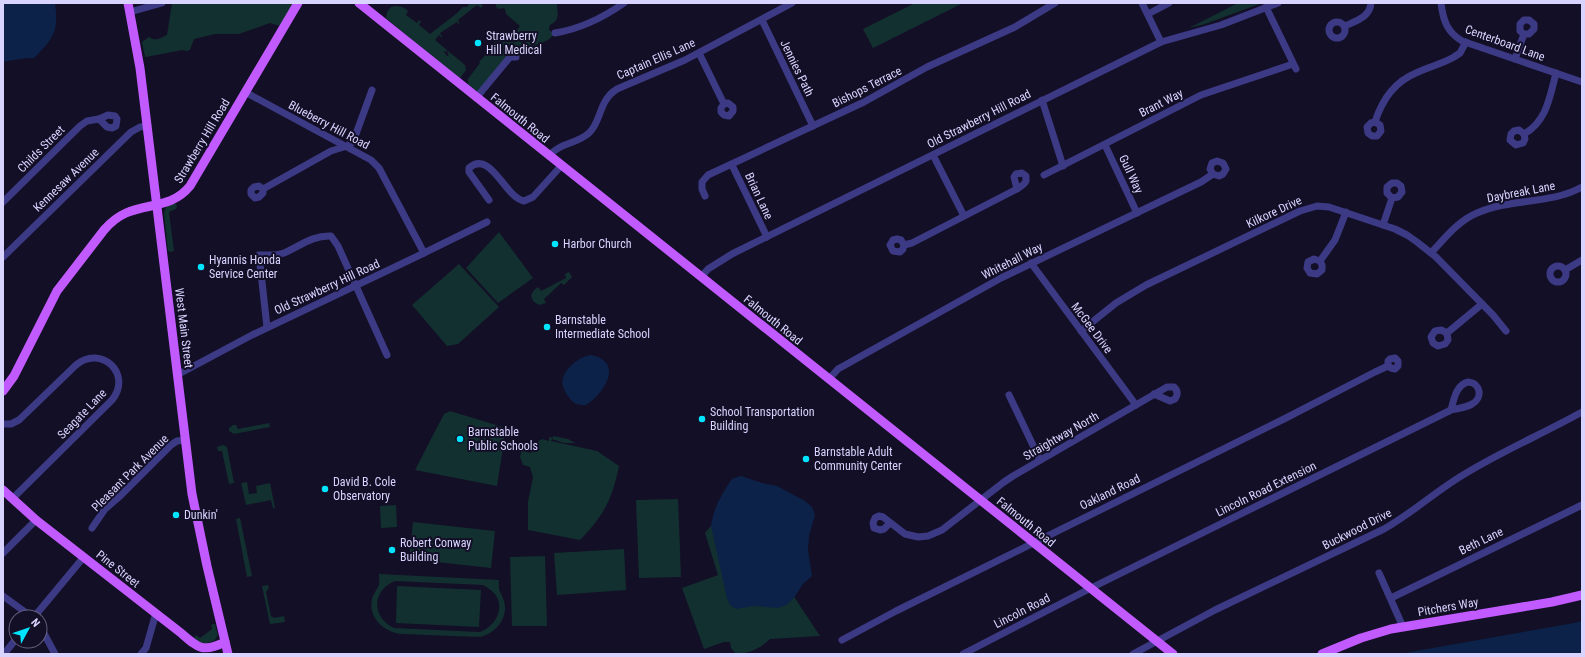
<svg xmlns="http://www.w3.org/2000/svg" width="1585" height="657" viewBox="0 0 1585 657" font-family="'Roboto Condensed',sans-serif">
  <rect width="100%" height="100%" fill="#130f26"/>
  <!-- green -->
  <g fill="#12302f" fill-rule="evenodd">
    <path d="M172,3H294L280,26L270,23L239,34H215L194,39L190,50L187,51L182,50L146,57H145L142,42L149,37C156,42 160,38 167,35Z"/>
    <path d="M470,3H481L483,6L481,8L477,5L458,20L460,25L457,22L440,33L443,38L439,35L435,40L447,50L446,52L443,51L447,56L449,55L447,52L448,51L465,65L466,70L460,78H458L386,18L387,12L391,7C396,5 404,6 408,11L406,15L417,23L419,20L421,21L419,25L430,34L456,14L463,7H467Z"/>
    <path d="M496,3H557C557,14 561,19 550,25L549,29L553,35C548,44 522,49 512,51V55L478,92L468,86V79L480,63L479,62L489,51L488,50L500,35L502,38L512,35L511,31L517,35V30L520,26L506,14L505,9L503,8L499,9L496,7Z"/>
    <polygon points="915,3 963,3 873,48 863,29"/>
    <polygon points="1238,3 1262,3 1205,24 1189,28"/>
    <polygon points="175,203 177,206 176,209 169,212 174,251 170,252 168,251 164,213 166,207"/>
    <polygon points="499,232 533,278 498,303 466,268"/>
    <polygon points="459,264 499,307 458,344 447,346 412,305"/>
    <polygon points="569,272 572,277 564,285 561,283 544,299 546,303 539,305 533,301 531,295 534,290 538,287 541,291 566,278 565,274"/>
    <polygon points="450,411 506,428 497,486 415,470 444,414"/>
    <polygon points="269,423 270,427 234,434 229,431 229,428 233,425 236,425 238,429"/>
    <path d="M553,436L568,439L575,443H564L552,439L551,441L597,451L619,466C612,500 604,515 580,540L528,530V502L533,477L530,467L523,465L520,457L523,444L526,442V452L531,453L533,445L542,439L549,441V437L553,438Z"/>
    <polygon points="223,445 227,447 234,483 229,484 222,451 218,451 217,447"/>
    <path d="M749,480L787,586L820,636L770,639C761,648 748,654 736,654L731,648L730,642H724L704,649L682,588L718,575L705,533Z"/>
    <polygon points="247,482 249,494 257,493 256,486 270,483 275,508 273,508 271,500 246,505 241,483"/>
    <polygon points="678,499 681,577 639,578 636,500"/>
    <polygon points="396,505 397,527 381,528 380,506"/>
    <polygon points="240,518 252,576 247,577 236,519"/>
    <polygon points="413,522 495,531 491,568 409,559"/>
    <polygon points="624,549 626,590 557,595 554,553"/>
    <polygon points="545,556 547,626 512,626 510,557"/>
    <path d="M379,574L499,580C498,593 501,591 504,601C509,618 495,634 480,637L401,634C384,632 368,618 372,599C373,594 376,591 378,587C380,584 379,578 379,574ZM395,581L483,585C487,587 491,590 494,593C506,607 496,626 480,632L394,628C371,617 372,590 395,581Z"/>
    <polygon points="268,585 269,588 266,592 271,616 274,618 284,616 285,622 270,624 262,586"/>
    <polygon points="397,586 481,590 479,627 396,623"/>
    <polygon points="213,624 215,624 218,635 214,641 203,644 194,638 196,635 200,638 212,629 211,625"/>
  </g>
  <!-- water -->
  <g fill="#0c2248">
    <path d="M3,3H55C59,31 54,38 34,58C23,58 14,60 3,62Z"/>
    <path d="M591,355C625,362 604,394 586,405C583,405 579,405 576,404C569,400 560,386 563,378C566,367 581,356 591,355Z"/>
    <path d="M741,476L762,483L777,486L805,501L812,507L815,515L809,536L808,550L812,576L803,584L793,599L786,605L778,608L754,606L736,609L730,605L727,598L711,526C713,509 722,493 732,479Z"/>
    <polygon points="1582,621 1582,654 1399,654 1574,623"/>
  </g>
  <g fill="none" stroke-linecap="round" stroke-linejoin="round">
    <!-- minor -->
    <g stroke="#3d3a85" stroke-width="7">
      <polyline points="1142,3 1161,42"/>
      <path d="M1441,3C1443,20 1447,32 1462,41L1582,82"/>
      <polyline points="1266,7 1296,69"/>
      <polyline points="130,12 162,3"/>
      <polyline points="1148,14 1169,3"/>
      <polyline points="762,20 813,126"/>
      <circle cx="1337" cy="30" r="8"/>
      <path d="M1345,26C1356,21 1370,17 1371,3"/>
      <path d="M555,33C580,29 604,17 624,3"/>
      <polyline points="699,53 724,104 728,103 733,107 733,111 729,116 724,115 721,112 721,108 724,104"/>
      <polyline points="1515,59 1524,34 1529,34 1534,29 1534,24 1529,20 1524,20 1520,24 1520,31 1524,34"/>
      <polyline points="245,92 371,160 379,168 424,253"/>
      <polyline points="476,98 510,57 516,57"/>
      <polyline points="1042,100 1063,166"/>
      <polygon points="108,115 115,116 117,119 116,126 112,128 107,127 99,119"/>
      <path d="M1375,122L1380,125L1381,131L1377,136H1372L1368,133L1367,127L1371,123L1375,122C1382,100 1394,82 1416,73C1428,67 1442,64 1454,57L1460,53L1466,42"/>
      <path d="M1524,134L1519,130L1514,131L1511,134L1510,140L1516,145L1523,143L1525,139L1524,134C1547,121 1550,96 1556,73"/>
      <polyline points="1105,145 1137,213"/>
      <polyline points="933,155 964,216"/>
      <path d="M549,156C559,143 577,144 589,133C602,121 598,101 617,89L685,60L792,3"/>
      <polyline points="732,165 767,237"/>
      <polyline points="1044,175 1201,95 1293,64"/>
      <polyline points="263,189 263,193 259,197 255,198 251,194 251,190 254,187 259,186 263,189 331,151 347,146 353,142 372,90"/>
      <polyline points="705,196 702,189 702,182 708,175 864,102 927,67 1015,27 1055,3"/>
      <path d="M489,200L469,172V168C491,149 505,198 524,201L533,197L561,166"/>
      <polyline points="3,202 80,126 87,121 99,119"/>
      <polyline points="1383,225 1392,198 1387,193 1387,187 1392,183 1397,183 1401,186 1402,192 1398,197 1392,198"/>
      <path d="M904,245L901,240L897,239L893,240L890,245L893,251L900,252L903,249L904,245L912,243L1013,191C1018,188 1024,186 1026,181V176L1022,173L1016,174L1014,177L1017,189"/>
      <path d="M1431,253C1445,238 1458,221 1477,213C1510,198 1550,205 1582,187"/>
      <polyline points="3,257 131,132 140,127 148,126"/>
      <polyline points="1320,261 1314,259 1308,262 1307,268 1310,273 1317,274 1322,270 1322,265 1320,261 1335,240 1346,212"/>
      <polyline points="1031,263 1136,405"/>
      <circle cx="1558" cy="274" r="8"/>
      <polyline points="1565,270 1582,260"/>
      <polyline points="701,277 708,269 732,254 1161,42 1221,25 1278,3"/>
      <path d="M267,327L259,255C267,255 276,256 284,253C300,246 313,235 331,236L338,246L387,355"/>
      <polyline points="1081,331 1116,303 1146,285 1300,211 1317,206 1329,207 1395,229 1407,235 1417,242 1436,257 1493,315 1506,331"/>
      <polyline points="1447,333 1441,330 1435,331 1431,337 1433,343 1438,346 1445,344 1448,340 1447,333 1482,304"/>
      <polyline points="177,375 252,335 422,254 487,222"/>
      <polyline points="829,379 838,369 1001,278 1201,182 1213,174 1210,169 1212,163 1217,161 1223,163 1226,169 1223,174 1219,176 1213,174"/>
      <polyline points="1009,395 1040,460"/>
      <path d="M3,424H11L19,420L76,365C101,344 133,374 112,400L12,499"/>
      <path d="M890,523L884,529L880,530L874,528L873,523L875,518L879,516L883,517L905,534L918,537L928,536L942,530L1004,482L1013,476L1167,387H1174C1178,391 1178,395 1175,399L1170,401L1154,394"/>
      <polyline points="92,528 105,509 120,496 171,445 177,441 186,440"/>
      <polyline points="3,553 36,520"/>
      <polyline points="1379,573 1403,627"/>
      <polyline points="3,596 32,617"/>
      <polyline points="1391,598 1582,505"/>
      <polyline points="34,617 83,558"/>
      <polyline points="40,626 55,654"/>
      <polyline points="842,640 896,611 1284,419 1375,372 1388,366 1391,368 1395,369 1398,366 1398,361 1395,358 1390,359 1388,361 1388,366"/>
      <polyline points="4,654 16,639"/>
      <polyline points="141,654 146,648 156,613"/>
      <path d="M963,654L1091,588L1451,410C1458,408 1466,408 1472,404C1483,398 1481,383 1468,382C1456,385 1454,399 1451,410"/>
      <path d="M1133,654L1215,610L1384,529C1414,512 1438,489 1468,472C1505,450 1544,433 1582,412"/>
    </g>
    <!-- major -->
    <g stroke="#c25bff" stroke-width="9">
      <polyline points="128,3 140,68 192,494 207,566 228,654"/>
      <polyline points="359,3 1173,654"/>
      <path d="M3,391L14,376L57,291L104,230C110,223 117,217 126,213C149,203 172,208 190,186L298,3"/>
      <path d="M3,490L36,520L181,633C198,648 203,653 225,642"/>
      <polyline points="1322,654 1361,638 1391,629 1552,602 1582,595"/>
    </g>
  </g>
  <!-- markers -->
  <g fill="#00e5ff" stroke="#130f26" stroke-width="1.5">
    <circle cx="478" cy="43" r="4"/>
    <circle cx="555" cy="244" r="4"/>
    <circle cx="201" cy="267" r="4"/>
    <circle cx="547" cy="327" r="4"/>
    <circle cx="702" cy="419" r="4"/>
    <circle cx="460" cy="439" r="4"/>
    <circle cx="806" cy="459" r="4"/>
    <circle cx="325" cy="489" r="4"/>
    <circle cx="176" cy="515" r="4"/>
    <circle cx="392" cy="550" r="4"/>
  </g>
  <g text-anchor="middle" stroke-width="4" stroke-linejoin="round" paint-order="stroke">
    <!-- poi labels -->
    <g font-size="12" fill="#d9d4ff" stroke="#130f26" text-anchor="start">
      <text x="486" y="40">Strawberry<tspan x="486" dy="14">Hill Medical</tspan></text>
      <text x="563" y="248">Harbor Church</text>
      <text x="209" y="264">Hyannis Honda<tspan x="209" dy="14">Service Center</tspan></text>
      <text x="555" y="324">Barnstable<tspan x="555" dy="14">Intermediate School</tspan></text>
      <text x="710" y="416">School Transportation<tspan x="710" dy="14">Building</tspan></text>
      <text x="468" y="436">Barnstable<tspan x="468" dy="14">Public Schools</tspan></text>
      <text x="814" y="456">Barnstable Adult<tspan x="814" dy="14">Community Center</tspan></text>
      <text x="333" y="486">David B. Cole<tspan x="333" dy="14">Observatory</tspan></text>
      <text x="184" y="519">Dunkin'</text>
      <text x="400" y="547">Robert Conway<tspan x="400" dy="14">Building</tspan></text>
    </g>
    <!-- street labels -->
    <g font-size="12" fill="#d9d4ff" stroke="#130f26">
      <text transform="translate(1505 43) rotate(20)" y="4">Centerboard Lane</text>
      <text transform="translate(656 59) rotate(-24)" y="4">Captain Ellis Lane</text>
      <text transform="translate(797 68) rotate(64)" y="4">Jennies Path</text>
      <text transform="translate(867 87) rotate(-27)" y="4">Bishops Terrace</text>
      <text transform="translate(1161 103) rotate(-27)" y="4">Brant Way</text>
      <text transform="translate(520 118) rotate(39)" y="4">Falmouth Road</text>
      <text transform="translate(979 119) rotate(-27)" y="4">Old Strawberry Hill Road</text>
      <text transform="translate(329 125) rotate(28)" y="4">Blueberry Hill Road</text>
      <text transform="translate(202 141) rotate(-59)" y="4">Strawberry Hill Road</text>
      <text transform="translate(41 149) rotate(-45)" y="4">Childs Street</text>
      <text transform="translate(1131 174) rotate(65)" y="4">Gull Way</text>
      <text transform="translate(66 180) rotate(-44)" y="4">Kennesaw Avenue</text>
      <text transform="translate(1521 192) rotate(-11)" y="4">Daybreak Lane</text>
      <text transform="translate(759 196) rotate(65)" y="4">Brian Lane</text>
      <text transform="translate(1274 212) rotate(-25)" y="4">Kilkore Drive</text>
      <text transform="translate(1012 261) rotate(-27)" y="4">Whitehall Way</text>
      <text transform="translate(327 287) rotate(-25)" y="4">Old Strawberry Hill Road</text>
      <text transform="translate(773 320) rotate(39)" y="4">Falmouth Road</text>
      <text transform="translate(184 328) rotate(83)" y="4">West Main Street</text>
      <text transform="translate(1092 328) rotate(53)" y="4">McGee Drive</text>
      <text transform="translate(82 414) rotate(-46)" y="4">Seagate Lane</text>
      <text transform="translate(1061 436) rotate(-30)" y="4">Straightway North</text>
      <text transform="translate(130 473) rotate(-45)" y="4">Pleasant Park Avenue</text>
      <text transform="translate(1266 489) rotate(-26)" y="4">Lincoln Road Extension</text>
      <text transform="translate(1110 492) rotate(-26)" y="4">Oakland Road</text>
      <text transform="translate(1026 522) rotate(39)" y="4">Falmouth Road</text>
      <text transform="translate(1357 529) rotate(-27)" y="4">Buckwood Drive</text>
      <text transform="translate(1481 541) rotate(-26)" y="4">Beth Lane</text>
      <text transform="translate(118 569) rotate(38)" y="4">Pine Street</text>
      <text transform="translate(1448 607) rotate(-10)" y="4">Pitchers Way</text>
      <text transform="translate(1022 611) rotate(-27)" y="4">Lincoln Road</text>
    </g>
  </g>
  <!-- border -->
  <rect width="1585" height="657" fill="none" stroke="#d9d4ff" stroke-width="8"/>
  <!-- north arrow -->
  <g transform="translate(28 629) rotate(50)"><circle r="19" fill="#130f26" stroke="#625e7d"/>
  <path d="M0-3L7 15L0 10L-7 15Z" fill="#00e5ff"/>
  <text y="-6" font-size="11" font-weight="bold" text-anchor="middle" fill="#d9d4ff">N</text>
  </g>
</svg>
